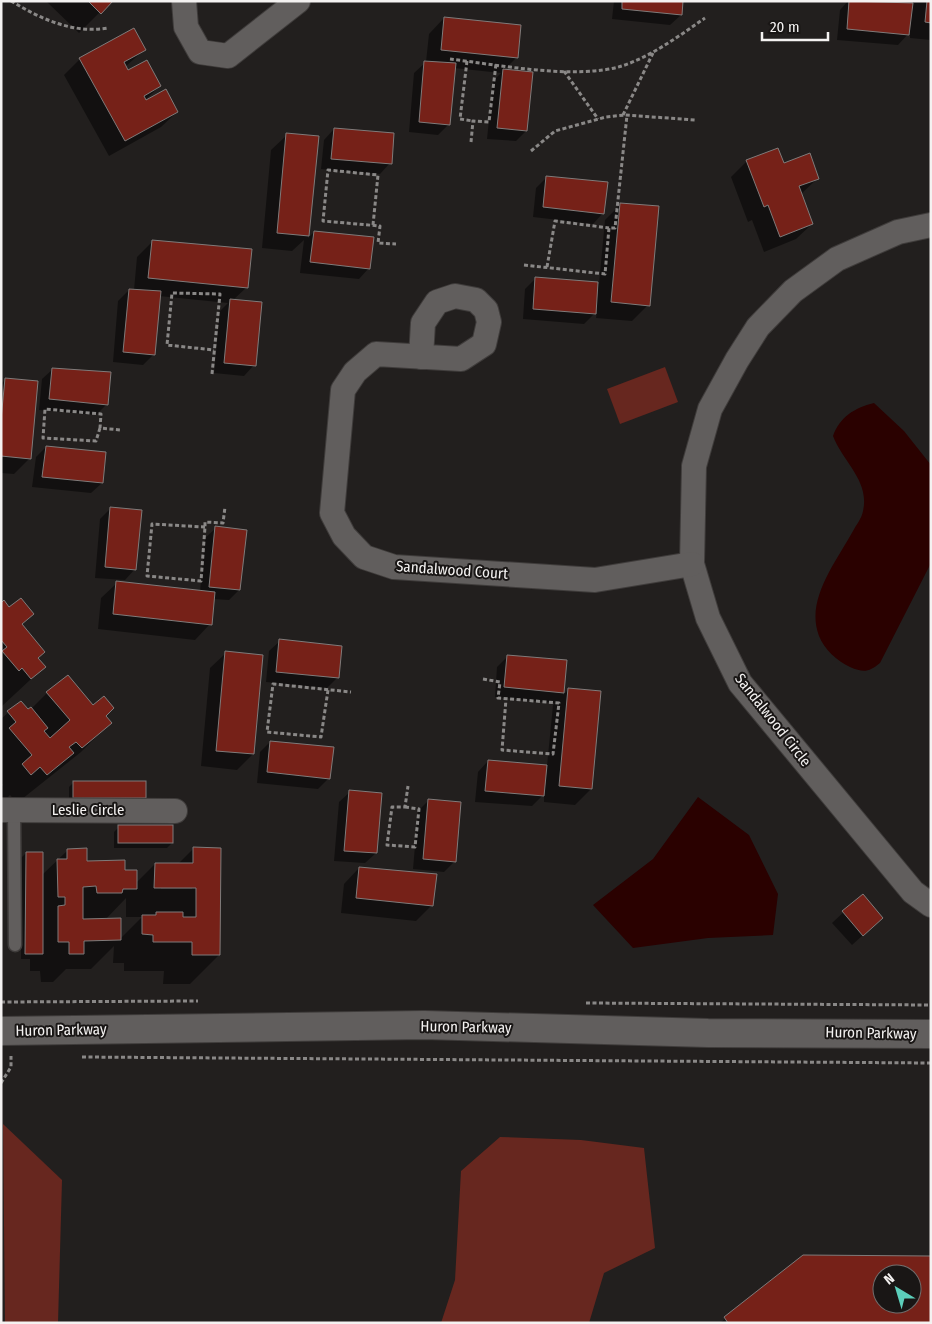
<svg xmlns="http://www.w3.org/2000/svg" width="932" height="1324" viewBox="0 0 932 1324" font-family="'Fira Sans Condensed',sans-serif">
  <rect width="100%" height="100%" fill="#221f1e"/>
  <!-- green -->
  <g fill="#67271f">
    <polygon points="665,367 678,402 620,424 607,389"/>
    <polygon points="3,1124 62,1180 58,1323 5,1323"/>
    <polygon points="500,1137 581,1140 644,1148 655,1248 604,1273 589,1323 441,1323 455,1280 461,1171"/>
  </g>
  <!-- water -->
  <g fill="#2a0100">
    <path d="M874,403L904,431L931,465V563L880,663C869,672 864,673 850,667C837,661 824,649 819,636C805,600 836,562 853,531C856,525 862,518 863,511C870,481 843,462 833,436C840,417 854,408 874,403Z"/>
    <polygon points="698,797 749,835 778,894 773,935 708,938 633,948 593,905 653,859"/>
  </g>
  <!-- shadow -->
  <g fill="#0007" fill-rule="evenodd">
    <polygon points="46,1 111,1 79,33"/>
    <polygon points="614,1 682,1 681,15 670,25 612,19"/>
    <polygon points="848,1 913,4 913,1 931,1 931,40 910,38 910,32 898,45 837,40 840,10"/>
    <polygon points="444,18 517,57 504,70 526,131 516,141 487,139 493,81 501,73 454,68 449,124 438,135 409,132 414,73 426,62 429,34"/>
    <polygon points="144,50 125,67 128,72 160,86 144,101 177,112 161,127 109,156 64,75 80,59"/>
    <polygon points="334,129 390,163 380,174 321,169 324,140"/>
    <polygon points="287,135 317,137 308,238 314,232 369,268 359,279 300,273 304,240 292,251 262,248 271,150"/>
    <polygon points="747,161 783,165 818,178 800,195 812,224 796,239 764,252 752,220 748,222 731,177"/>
    <polygon points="547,177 603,213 593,224 533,217 536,188"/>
    <polygon points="621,204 648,305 632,321 596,318 597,311 584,324 523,319 525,289 536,278 599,284 605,220"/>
    <polygon points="153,241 247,287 233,300 254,365 244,376 214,373 220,311 228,303 159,296 154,354 143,365 113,362 118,301 129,290 134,290 137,257"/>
    <polygon points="53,369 107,404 96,415 39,410 42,379"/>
    <polygon points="6,379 30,458 14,474 1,473 1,384"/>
    <polygon points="46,447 102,483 91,493 32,487 36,457"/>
    <polygon points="111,508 135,569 125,580 95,578 100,519"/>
    <polygon points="216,528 239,590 229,600 213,599 210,624 195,640 98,629 101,598 117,583 200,592 205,538"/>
    <polygon points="1,604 21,625 37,658 44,667 1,707"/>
    <polygon points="280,641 341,647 337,678 327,688 266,682 269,651"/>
    <polygon points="226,653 253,754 237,770 201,766 210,668"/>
    <polygon points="508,656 566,662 563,695 569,689 591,789 575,805 544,802 544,794 532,806 475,802 478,772 488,761 547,766 553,705 555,703 495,697 497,667"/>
    <polygon points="47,693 105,716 110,723 81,752 17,803 10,795 2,803 1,787 3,785 1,782 1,719 20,702 28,711 31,709"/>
    <polygon points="270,742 329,778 318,789 257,783 260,752"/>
    <polygon points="74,782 144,797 139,802 69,802 69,787"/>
    <polygon points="350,792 376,853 365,863 334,861 339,802"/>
    <polygon points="429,800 454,862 444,872 413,869 418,811"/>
    <polygon points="119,827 172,843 167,848 114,848 114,832"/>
    <path d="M193,849L219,955L190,984H163L164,971H124V963H113L114,946L91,969H66L53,982H41L40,971H30V959H21V858L26,853L42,875L68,850L86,862L124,871L136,883L155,864H178ZM161,887H192V889H161ZM126,898V917H142L120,939L105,920Z"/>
    <polygon points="359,868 432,905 416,921 341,913 344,884"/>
    <polygon points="862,895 882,918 852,945 832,923"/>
    <path d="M803,1256L931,1258V1323H720ZM882,1274H912V1304H882Z"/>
  </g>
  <!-- building -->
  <g fill="#762118" stroke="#7f7b7a" fill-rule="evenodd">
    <polygon points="88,1 113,1 101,14"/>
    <polygon points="622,1 683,1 682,15 622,9"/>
    <polygon points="849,1 913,3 909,35 847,29"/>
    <polygon points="927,1 931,1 931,23 925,22"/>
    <polygon points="444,17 521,25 518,58 441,50"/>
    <polygon points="134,28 146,50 124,62 128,70 147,60 161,86 144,96 146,100 166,89 178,112 125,141 79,58"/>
    <polygon points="424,61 456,63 450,125 419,122"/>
    <polygon points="503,69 533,72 527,131 497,128"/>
    <polygon points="334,128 394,133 392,164 331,159"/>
    <polygon points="286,133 319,136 309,236 277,233"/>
    <polygon points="778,148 784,163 810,153 819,179 799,186 813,224 780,237 768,205 764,207 746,160"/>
    <polygon points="546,176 608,182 604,214 543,207"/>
    <polygon points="620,203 659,206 650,306 611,302"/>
    <polygon points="314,231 374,237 370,269 310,262"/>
    <polygon points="152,240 252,249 248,288 148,278"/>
    <polygon points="535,277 598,282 596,314 533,309"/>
    <polygon points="129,289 161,291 155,355 123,352"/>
    <polygon points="230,299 262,302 256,366 224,363"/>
    <polygon points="52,368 111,372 108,405 49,399"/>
    <polygon points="5,378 38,381 31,459 1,456 1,420"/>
    <polygon points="46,446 106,452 103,483 42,477"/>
    <polygon points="110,507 142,510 136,570 105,567"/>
    <polygon points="215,526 247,530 240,590 209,587"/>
    <polygon points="116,581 215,592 212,625 113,614"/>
    <polygon points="21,598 34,614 22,624 45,652 38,658 46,667 31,679 22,668 19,671 2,651 7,647 1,640 1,603 4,600 9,607"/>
    <polygon points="279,639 342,646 339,678 276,672"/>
    <polygon points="225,651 263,655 254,754 216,751"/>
    <polygon points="507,655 567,660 564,693 504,687"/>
    <polygon points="68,675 93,705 104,696 114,708 106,716 112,723 82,748 76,742 69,747 74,753 47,775 40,767 31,775 22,764 32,755 9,728 16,722 7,711 21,701 28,709 31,707 48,728 44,731 50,738 70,720 46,692"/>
    <polygon points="568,688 601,691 592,789 559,786"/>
    <polygon points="270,741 334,747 330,779 267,772"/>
    <polygon points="488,760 547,765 544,796 485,791"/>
    <rect x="73" y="781" width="73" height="17"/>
    <polygon points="349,790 382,793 377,853 344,851"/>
    <polygon points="428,799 461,802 456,862 423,859"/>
    <rect x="118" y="825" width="55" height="18"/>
    <polygon points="193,847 221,848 220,955 192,955 192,942 153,942 153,935 142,934 142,915 156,915 156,912 183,912 183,917 196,917 196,888 154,888 155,863 193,863"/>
    <polygon points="87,848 87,861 125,860 125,870 137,870 137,889 123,889 122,893 97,893 96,886 83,887 83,919 121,918 121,940 84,941 84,954 69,954 69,942 58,942 58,906 65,905 65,897 58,897 57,859 67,859 67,849"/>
    <polygon points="26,852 43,852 43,954 25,954"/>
    <polygon points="359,867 437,874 433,906 356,898"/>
    <polygon points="863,894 883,918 863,936 842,911"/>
    <path d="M803,1255L931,1256V1323H728L724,1317ZM882,1274H912V1304H882Z"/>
  </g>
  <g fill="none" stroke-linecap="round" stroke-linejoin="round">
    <!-- lane casing -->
    <g stroke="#3f3c3b" stroke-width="15">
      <polyline id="lane" points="14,810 15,945"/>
    </g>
    <!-- street casing -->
    <g stroke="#3f3c3b" stroke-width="26">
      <g id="street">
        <polyline points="184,1 186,27 200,52 228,56 298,1"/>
        <polyline points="931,225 898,232 837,259 793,291 758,327 737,360 710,409 694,466 692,564 708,618 740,683 913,892 931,905"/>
        <polyline points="421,357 423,323 437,302 455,296 476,300 486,310 489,322 484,344 461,359 376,354 355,372 343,390 332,513 344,536 364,557 394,567 595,580 692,564"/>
        <polyline points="1,810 175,811"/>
      </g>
    </g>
    <!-- secondary casing -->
    <g stroke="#3f3c3b" stroke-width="30">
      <polyline id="secondary" points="1,1031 424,1025 708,1033 931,1034"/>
    </g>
    <!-- path -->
    <g stroke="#8a8887" stroke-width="3" stroke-dasharray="4 2.5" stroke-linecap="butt">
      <path d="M11,1C41,19 73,34 108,28"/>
      <path d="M450,59C499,65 575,80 622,66C652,56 679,36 705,18"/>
      <polyline points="467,61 460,119 473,121"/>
      <polyline points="564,71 598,119"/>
      <polyline points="623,115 653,53"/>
      <polyline points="471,142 473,121 489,122 496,64"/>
      <polyline points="531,151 555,131 606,117 625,115 695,120"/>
      <polyline points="373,225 378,175 328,170 323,221 380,226 378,243 396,244"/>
      <polyline points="524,265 605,274 609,228 615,228 627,115"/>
      <polyline points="547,267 555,221 609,228"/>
      <polyline points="212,374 220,294 172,293 167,345 214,350"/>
      <polyline points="100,428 96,441 43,438 45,409 101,414 100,428 121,430"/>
      <polyline points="205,527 152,524 147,576 201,581 205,527 205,522 223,523 225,507"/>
      <polyline points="483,679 500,682 498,698 559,703 553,754 502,750 506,699"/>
      <polyline points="328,690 321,737 267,732 273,684 351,692"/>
      <polyline points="405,807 419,809 415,847 387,845 392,807 405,807 408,786"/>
      <polyline points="1,1002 198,1001"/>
      <polyline points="586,1003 931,1005"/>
      <polyline points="82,1057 931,1063"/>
      <polyline points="1,1083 11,1067 11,1056"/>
    </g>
    <!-- lane -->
    <use href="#lane" stroke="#615e5d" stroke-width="12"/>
    <!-- street -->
    <use href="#street" stroke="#615e5d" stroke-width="24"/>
    <!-- secondary -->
    <use href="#secondary" stroke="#615e5d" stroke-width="28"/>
  </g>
  <g text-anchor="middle" stroke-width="4" stroke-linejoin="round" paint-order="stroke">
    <!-- street labels -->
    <g font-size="15" fill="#f4f2f1" stroke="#191615">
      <text transform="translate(452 570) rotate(4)" y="5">Sandalwood Court</text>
      <text transform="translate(773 720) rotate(52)" y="5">Sandalwood Circle</text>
      <text x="88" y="815">Leslie Circle</text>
      <text transform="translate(466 1027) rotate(1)" y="5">Huron Parkway</text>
      <text transform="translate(61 1030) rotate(-1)" y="5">Huron Parkway</text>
      <text transform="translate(871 1033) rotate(1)" y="5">Huron Parkway</text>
    </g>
  </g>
  <!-- border -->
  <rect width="932" height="1324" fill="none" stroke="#f4f2f1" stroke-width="5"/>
  <!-- north arrow -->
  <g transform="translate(897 1289) rotate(322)"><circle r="24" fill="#191615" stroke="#716e6d"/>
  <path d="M0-4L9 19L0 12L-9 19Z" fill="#5cceba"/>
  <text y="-8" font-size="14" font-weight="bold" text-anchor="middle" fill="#f4f2f1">N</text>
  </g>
  <!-- scale -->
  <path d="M762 32v8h66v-8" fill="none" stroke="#f4f2f1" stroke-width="2.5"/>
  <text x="770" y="32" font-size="15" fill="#f4f2f1" stroke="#191615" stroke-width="4" paint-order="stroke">20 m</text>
</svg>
